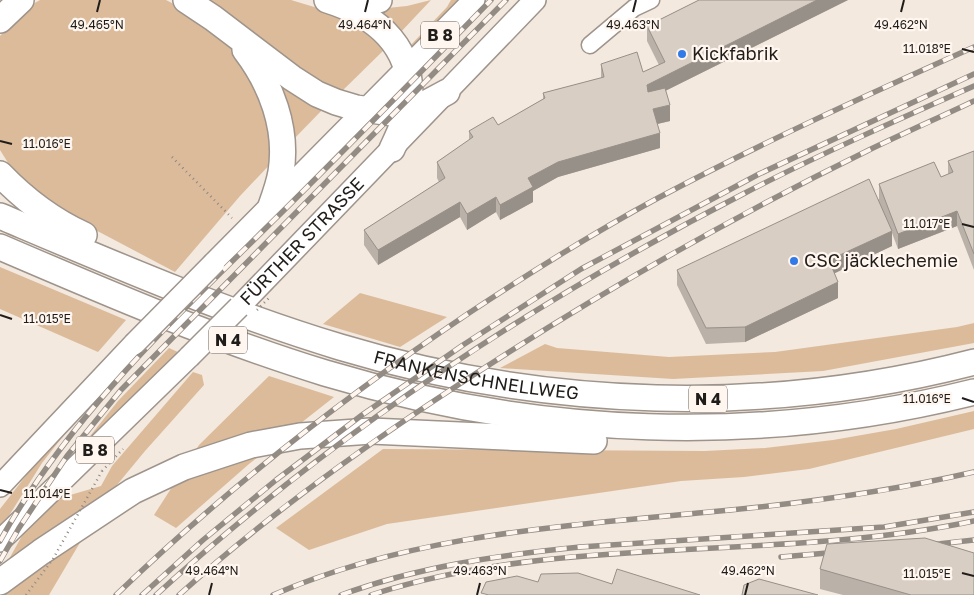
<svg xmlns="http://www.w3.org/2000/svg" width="974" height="595" viewBox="0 0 974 595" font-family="'Golos Text',sans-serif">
  <rect width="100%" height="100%" fill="#f3e9df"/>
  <!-- green -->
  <g fill="#dcbb9b">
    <polygon points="40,0 166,0 189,12 228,42 243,61 264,102 276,158 240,196 175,272 52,207 17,177 0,150 0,36 26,8"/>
    <polygon points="201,0 291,0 344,16 388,46 338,95 331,92"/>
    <polygon points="431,0 398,35 368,10 407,6"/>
    <polygon points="451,0 463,0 410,54 408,48 447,7"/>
    <polygon points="272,75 324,108 291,142"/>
    <polygon points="0,267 126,320 98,352 0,309"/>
    <polygon points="360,293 447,317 400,347 323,324"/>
    <polygon points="974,323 974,343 823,371 673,379 500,368 545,344 557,348 669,357 775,352 957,327"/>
    <polygon points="169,348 180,353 63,470 118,401"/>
    <polygon points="193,372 202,375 204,385 145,451 107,497 49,595 0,595 0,575 27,527 60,498 101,486 112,466"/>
    <polygon points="269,376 334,397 249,464 176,528 154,515 199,445"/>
    <polygon points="83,411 42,463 0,530 0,509 39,459"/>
    <polygon points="974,411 974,429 809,469 744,477 681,481 387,524 309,550 276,528 383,449 705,451 765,448 833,440 896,429"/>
  </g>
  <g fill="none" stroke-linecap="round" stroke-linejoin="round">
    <!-- minor casing -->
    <g stroke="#9e948b" stroke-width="19">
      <polyline id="minor" points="590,45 634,8 651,0"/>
    </g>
    <!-- major casing -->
    <g stroke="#9e948b" stroke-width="24">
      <g id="major">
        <polyline points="214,263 474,0"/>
        <path id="s1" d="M239,307L535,0"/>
        <polyline points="0,486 134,344"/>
        <polyline points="0,541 189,357"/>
      </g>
    </g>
    <!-- highway casing -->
    <g stroke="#9e948b" stroke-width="28">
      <g id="highway">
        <polyline points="186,0 213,18 292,78 317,94 336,102 356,108 392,113 407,111 421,106 447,92"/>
        <path d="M327,0C372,14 410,42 410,94C409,113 400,132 392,149"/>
        <polyline points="339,1 379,0"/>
        <polyline points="0,20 21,0"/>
        <path d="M245,50C271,84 288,128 281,172C279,184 275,195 271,206"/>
        <path d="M0,174C25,200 51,220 84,235"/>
        <path id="s2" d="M0,216C111,263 224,312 340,347C546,409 766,416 974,362"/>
        <path d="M0,247C107,293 214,339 325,373C538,437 758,446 974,392"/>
        <polyline points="0,582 41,552 133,491 184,467 251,445 300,436 371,431 594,441"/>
      </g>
    </g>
    <!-- path -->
    <g stroke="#8e8780" stroke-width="2.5" stroke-dasharray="1 4" stroke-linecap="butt">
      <polyline points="172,157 232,218"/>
      <polyline points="102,471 123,449"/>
    </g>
    <!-- minor -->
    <use href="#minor" stroke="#fff" stroke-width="16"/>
    <!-- major -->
    <use href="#major" stroke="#fff" stroke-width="21"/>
    <!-- highway -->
    <use href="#highway" stroke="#fff" stroke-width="25"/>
    <!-- rail casing -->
    <g stroke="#938c85" stroke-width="5.5">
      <g id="rail">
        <path d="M0,541C68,418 172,321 271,223C345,150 418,75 491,0"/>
        <polyline points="929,545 974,540"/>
        <polyline points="781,557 839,552"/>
        <polyline points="0,561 19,528 67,456 121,390 506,0"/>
        <path d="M116,595C225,490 344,397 469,313C531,272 593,233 658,198C761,143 867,95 974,47"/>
        <polyline points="142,595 203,540 276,480 362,415 463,345 581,269 759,174 974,74"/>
        <path d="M156,595C331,435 535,301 745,193C820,154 897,120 974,86"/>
        <path d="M179,595C265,517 360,449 458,385C589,299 726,220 867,151C902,134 938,118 974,101"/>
        <path d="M273,595C409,536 552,527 698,513C791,505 883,493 974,472"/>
        <path d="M341,595C417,567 499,555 580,547L884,527L974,512"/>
        <path d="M371,595C566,532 775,563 974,521"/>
      </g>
    </g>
    <!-- rail -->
    <use href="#rail" stroke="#fff6ef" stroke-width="4" stroke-dasharray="11" stroke-linecap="butt"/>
    <!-- major-bridge casing -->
    <g stroke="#9e948b" stroke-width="24" stroke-linecap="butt">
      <g id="major-bridge">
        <polyline points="134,344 214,263"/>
        <polyline points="189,357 239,307"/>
      </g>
    </g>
    <!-- path-bridge -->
    <g stroke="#8e8780" stroke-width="2.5" stroke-dasharray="1 4" stroke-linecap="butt">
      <polyline points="257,310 269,298"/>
      <polyline points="26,595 53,559 102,471"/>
    </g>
    <!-- major-bridge -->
    <use href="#major-bridge" stroke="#fff" stroke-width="21"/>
  </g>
  <!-- wall -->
  <g fill="#bab1a9">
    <polygon points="699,0 848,0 665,91 670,121 657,124 660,148 558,177 533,191 533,202 500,220 496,212 467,230 460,217 378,265 364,245 364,230 439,182 437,178 437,162 469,140 469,131 498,125 543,99 543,93 601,78 601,64 643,72 659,65 647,41 647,26"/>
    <polygon points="974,151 974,270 957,226 898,249 892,233 892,246 834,273 838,298 745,342 706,344 677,285 677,270 879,199 879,184 941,177 948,174 948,161"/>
    <polygon points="820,569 974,595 843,595 820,589"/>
  </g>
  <!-- shaded-wall -->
  <g fill="#979089">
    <polygon points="817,0 848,0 647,100 647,85"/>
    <polygon points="670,105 670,121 653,125 653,109"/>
    <polygon points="660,133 660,148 558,177 533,191 533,202 500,220 500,205 528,178 558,162"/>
    <polygon points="496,197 496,212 467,230 467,214"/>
    <polygon points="460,202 460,217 378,265 378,250"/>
    <polygon points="957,211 957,226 898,249 898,234"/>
    <polygon points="892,231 892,246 829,276 829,260"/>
    <polygon points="838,282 838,298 745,342 745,327"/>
  </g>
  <!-- building -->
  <g fill="#d8cec4" stroke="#979089">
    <polygon points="699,0 817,0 647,85 648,92 665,88 670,105 653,109 660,133 558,162 528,178 533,187 500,205 496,197 467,214 460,202 378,250 364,230 445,178 437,162 473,137 469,131 493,117 498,125 545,98 543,93 604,77 601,64 637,52 643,72 665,62 647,26"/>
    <polygon points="974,151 974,254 957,211 898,234 879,184 934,162 941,177 953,172 948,161"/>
    <polygon points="869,179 892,231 829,260 838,282 745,327 706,328 677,270"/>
    <polygon points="925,538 974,553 974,595 911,595 820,569 827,544"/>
    <polygon points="617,569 700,595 489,595 481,593 486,582 517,576 538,582 541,574 578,573 612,584"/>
    <polygon points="759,579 818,595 742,595 744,585"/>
  </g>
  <!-- ticks -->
  <path fill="none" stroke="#201c19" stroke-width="2" d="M97,12L100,0M365,12L368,0M633,12L636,0M901,12L904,0M962,49L974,52M0,141L12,144M962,224L974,227M0,315L12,319M962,398L974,402M0,490L12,493M962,573L974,576M209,595L212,583M477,595L480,583M745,595L748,583"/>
  <!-- markers -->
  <g fill="#327ae7" stroke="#fff6ef" stroke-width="2">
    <circle cx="682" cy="54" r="5"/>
    <circle cx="794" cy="261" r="5"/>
  </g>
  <g text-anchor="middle" stroke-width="4.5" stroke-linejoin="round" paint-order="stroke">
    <!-- shield labels -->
    <g fill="#fff6ef" stroke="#635d59" stroke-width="1">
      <rect x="421" y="21.5" width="38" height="27" rx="4"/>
      <rect x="209" y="326.5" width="38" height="27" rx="4"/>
      <rect x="689" y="385.5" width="38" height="27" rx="4"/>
      <rect x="76" y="436.5" width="38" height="27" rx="4"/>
    </g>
    <g font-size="16" font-weight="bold" fill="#201c19">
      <text x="440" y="41">B 8</text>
      <text x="228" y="346">N 4</text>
      <text x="708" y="405">N 4</text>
      <text x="95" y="456">B 8</text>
    </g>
    <!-- poi labels -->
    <g font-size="18" fill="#201c19" stroke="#fff6ef" text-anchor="start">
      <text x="692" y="60">Kickfabrik</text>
      <text x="804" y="267">CSC jäcklechemie</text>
    </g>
    <!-- street labels -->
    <g font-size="18" fill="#201c19" stroke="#fff6ef">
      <text dy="6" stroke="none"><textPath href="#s1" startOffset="91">FÜRTHER STRASSE</textPath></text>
      <text dy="6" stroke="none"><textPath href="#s2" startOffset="504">FRANKENSCHNELLWEG</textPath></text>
    </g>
  </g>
  <g font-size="12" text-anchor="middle" fill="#201c19" stroke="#fff6ef" stroke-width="4.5" stroke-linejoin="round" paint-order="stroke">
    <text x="97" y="29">49.465°N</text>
    <text x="633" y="29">49.463°N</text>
    <text x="365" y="29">49.464°N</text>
    <text x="901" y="29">49.462°N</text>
    <text x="927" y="53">11.018°E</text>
    <text x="47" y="148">11.016°E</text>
    <text x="927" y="228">11.017°E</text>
    <text x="47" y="323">11.015°E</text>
    <text x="927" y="403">11.016°E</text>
    <text x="47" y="498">11.014°E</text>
    <text x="212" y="575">49.464°N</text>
    <text x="480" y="575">49.463°N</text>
    <text x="748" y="575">49.462°N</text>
    <text x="927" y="578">11.015°E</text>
  </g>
</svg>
